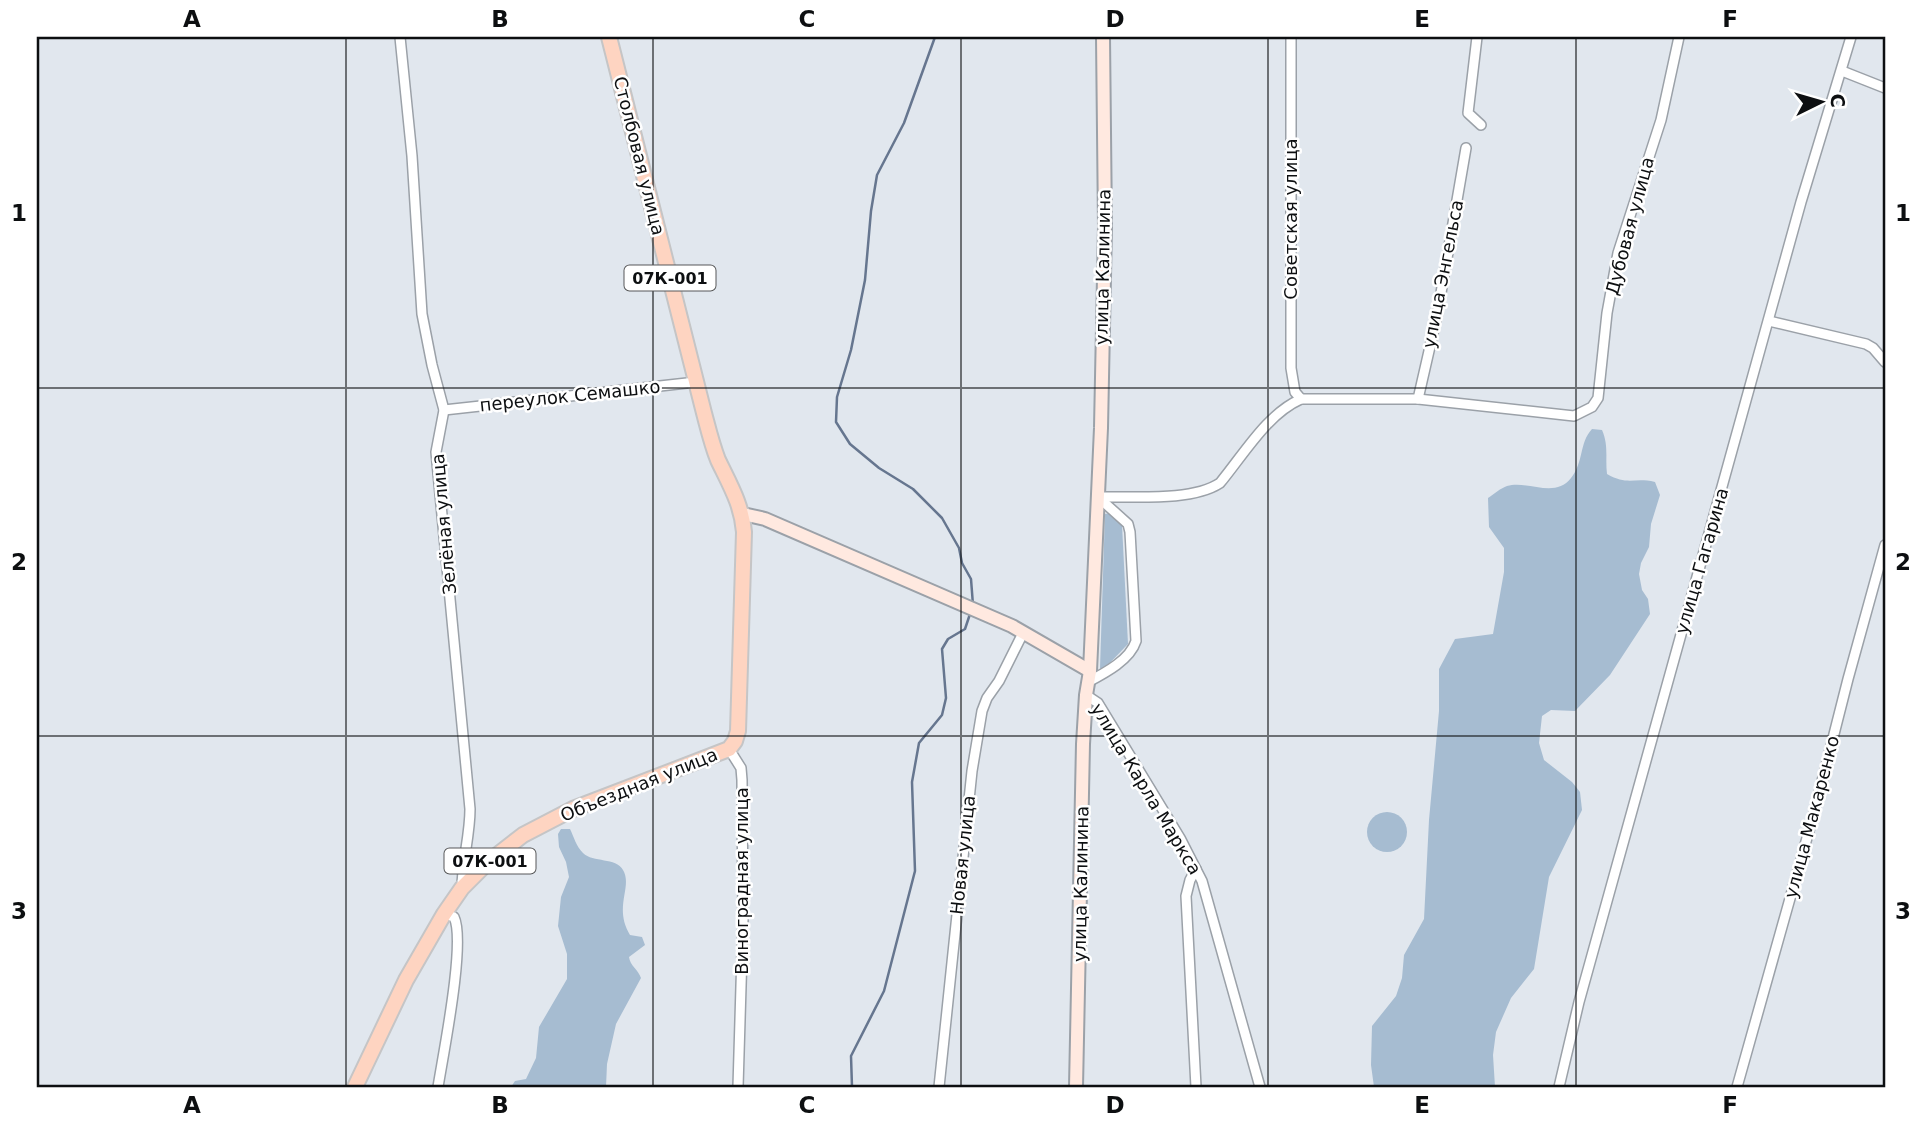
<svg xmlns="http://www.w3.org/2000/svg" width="1922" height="1124" viewBox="0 0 1922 1124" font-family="'DejaVu Sans',sans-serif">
  <rect width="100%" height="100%" fill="#e1e7ee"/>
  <!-- green -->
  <g fill="#a6bcd1">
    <path d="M1592,429L1602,430C1609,446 1605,458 1607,474C1628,486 1634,477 1655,482L1660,495L1651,524L1649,547L1641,563L1639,574L1642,590L1648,599L1650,614L1610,675L1575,711L1551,710L1542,716L1539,743L1544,760L1572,782L1580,792L1582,810L1549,877L1534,969L1511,998L1496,1032L1493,1055L1495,1087H1374L1371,1065L1372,1026L1396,996L1402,978L1404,955L1424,919L1429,820L1439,711V669L1455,639L1493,634L1504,572V548L1489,527L1488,498C1494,494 1501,488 1507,486C1528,480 1555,499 1571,478C1584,462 1579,443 1592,429Z"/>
    <polygon points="1110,513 1122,525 1128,644 1103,670 1100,668 1105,514"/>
    <circle cx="1387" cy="832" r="20"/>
    <path d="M561,829H570C574,837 576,846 583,853C593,863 616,857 623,870C633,887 613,907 630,935L642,937L645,945L629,957C630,966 638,969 641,978L616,1024L607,1064L606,1087H511L515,1081L526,1079L536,1058L539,1027L567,979V954L558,926L561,897L569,877L566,862L559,847L558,834Z"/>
  </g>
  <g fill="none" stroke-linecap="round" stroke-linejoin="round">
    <!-- stream -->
    <g stroke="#66768f" stroke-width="2.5">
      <polyline points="935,37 904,123 877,175 871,211 865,280 851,350 837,397 836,422 850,444 879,468 913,489 942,518 959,548 962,563 971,579 973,605"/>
      <polyline points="852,1087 851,1056 884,991 915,871 912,782 919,743 942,715 946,698 942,649 948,639 965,629 971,611"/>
    </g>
    <!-- street casing -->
    <g stroke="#9ba1a8" stroke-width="12">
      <g id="street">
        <path d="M400,37L412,156L422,314L432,365L444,410L436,452L470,809C470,836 462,861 462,888"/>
        <polyline points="1291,37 1291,368 1295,392 1301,399"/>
        <polyline points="1477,37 1468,113 1481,125"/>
        <polyline points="1842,71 1885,88"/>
        <polyline points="1769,321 1866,344 1873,348 1885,362"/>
        <polyline points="1418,399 1437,316 1466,148"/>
        <polyline points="444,410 696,382"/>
        <path d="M1098,497C1133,496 1191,502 1220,483C1244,454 1267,414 1301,399H1418L1574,416L1592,407L1598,398L1607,313L1618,253L1661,120L1679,37"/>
        <path d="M1088,682C1105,673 1130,660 1136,641L1130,532L1128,524L1098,497"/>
        <polyline points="1086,695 1098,703 1180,838 1202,881 1260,1087"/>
        <polyline points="729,749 741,768 742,780 743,919 738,1087"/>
        <path d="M438,1087C443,1055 466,942 454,917L444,914"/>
        <polyline points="939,1087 972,771 982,711 987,698 999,681 1023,633"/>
        <polyline points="1196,1087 1186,896 1190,880 1196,869"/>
        <polyline points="1559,1087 1579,1002 1801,202 1851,37"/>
        <polyline points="1737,1087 1814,813 1848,679 1885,545"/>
      </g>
    </g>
    <!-- secondary casing -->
    <g stroke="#9ba1a8" stroke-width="16">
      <g id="secondary">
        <polyline points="743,514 765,519 1012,626 1090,671"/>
        <polyline points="1076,1087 1083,744 1086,695 1090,671 1101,428 1105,227 1103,37"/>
      </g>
    </g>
    <!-- primary casing -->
    <g stroke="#c5c5c6" stroke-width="18">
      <path id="primary" d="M355,1087L406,980L444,914L462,888L487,863L523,835L573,809L729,749L735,741L738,731L744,532C742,505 730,485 718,460C712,445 708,428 704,413L609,37"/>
    </g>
    <!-- street -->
    <use href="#street" stroke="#fff" stroke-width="9"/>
    <!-- secondary -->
    <use href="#secondary" stroke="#ffe9e0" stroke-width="12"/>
    <!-- primary -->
    <use href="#primary" stroke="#fed4c1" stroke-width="14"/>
  </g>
  <!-- grid -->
  <path fill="none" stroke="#0d0f11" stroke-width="2" stroke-opacity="0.55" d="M346,37V1087M653,37V1087M961,37V1087M1268,37V1087M1576,37V1087M37,388H1885M37,736H1885"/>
  <g text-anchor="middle" stroke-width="5" stroke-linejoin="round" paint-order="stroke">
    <!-- shield labels -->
    <g fill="#fff" stroke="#565758" stroke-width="2">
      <rect x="624.5" y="265.5" width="91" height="25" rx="5"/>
      <rect x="444.5" y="848.5" width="91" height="25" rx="5"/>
    </g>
    <g font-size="16" font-weight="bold" fill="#0d0f11">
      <text x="670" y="284">07К-001</text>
      <text x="490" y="867">07К-001</text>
    </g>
    <!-- street labels -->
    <g font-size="18" fill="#0d0f11" stroke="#fff">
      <text transform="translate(639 156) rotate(76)" y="6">Столбовая улица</text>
      <text transform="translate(1291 219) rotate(-90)" y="6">Советская улица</text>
      <text transform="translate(1630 226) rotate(-75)" y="6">Дубовая улица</text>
      <text transform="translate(1103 267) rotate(-89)" y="6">улица Калинина</text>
      <text transform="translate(1443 274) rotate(-79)" y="6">улица Энгельса</text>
      <text transform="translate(570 396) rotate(-6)" y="6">переулок Семашко</text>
      <text transform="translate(444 524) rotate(-95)" y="6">Зелёная улица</text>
      <text transform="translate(1702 561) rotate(-74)" y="6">улица Гагарина</text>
      <text transform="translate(639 785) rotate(-22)" y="6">Объездная улица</text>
      <text transform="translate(1146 789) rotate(59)" y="6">улица Карла Маркса</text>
      <text transform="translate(1812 817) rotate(-75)" y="6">улица Макаренко</text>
      <text transform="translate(963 855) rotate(-84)" y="6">Новая улица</text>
      <text transform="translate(742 881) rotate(-90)" y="6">Виноградная улица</text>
      <text transform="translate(1081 884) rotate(-89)" y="6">улица Калинина</text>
    </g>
  </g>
  <!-- border -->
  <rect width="1922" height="1124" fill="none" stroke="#ffffff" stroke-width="77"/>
  <!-- north arrow -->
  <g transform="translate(1821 102) rotate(85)" stroke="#ffffff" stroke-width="5" paint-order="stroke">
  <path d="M0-5L12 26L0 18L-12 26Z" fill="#0d0f11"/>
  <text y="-10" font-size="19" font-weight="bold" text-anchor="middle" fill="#0d0f11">С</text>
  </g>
  <rect x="38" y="38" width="1846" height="1048" fill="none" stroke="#0d0f11" stroke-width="2.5"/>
  <g font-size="23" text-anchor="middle" font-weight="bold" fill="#0d0f11">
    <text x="192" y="27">A</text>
    <text x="500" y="27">B</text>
    <text x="807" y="27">C</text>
    <text x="1115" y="27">D</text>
    <text x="1422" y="27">E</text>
    <text x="1730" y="27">F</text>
    <text x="19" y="221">1</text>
    <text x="1903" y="221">1</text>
    <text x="19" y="570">2</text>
    <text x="1903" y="570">2</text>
    <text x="19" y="919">3</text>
    <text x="1903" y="919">3</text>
    <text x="192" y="1113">A</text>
    <text x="500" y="1113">B</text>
    <text x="807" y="1113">C</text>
    <text x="1115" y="1113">D</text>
    <text x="1422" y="1113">E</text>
    <text x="1730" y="1113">F</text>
  </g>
</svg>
